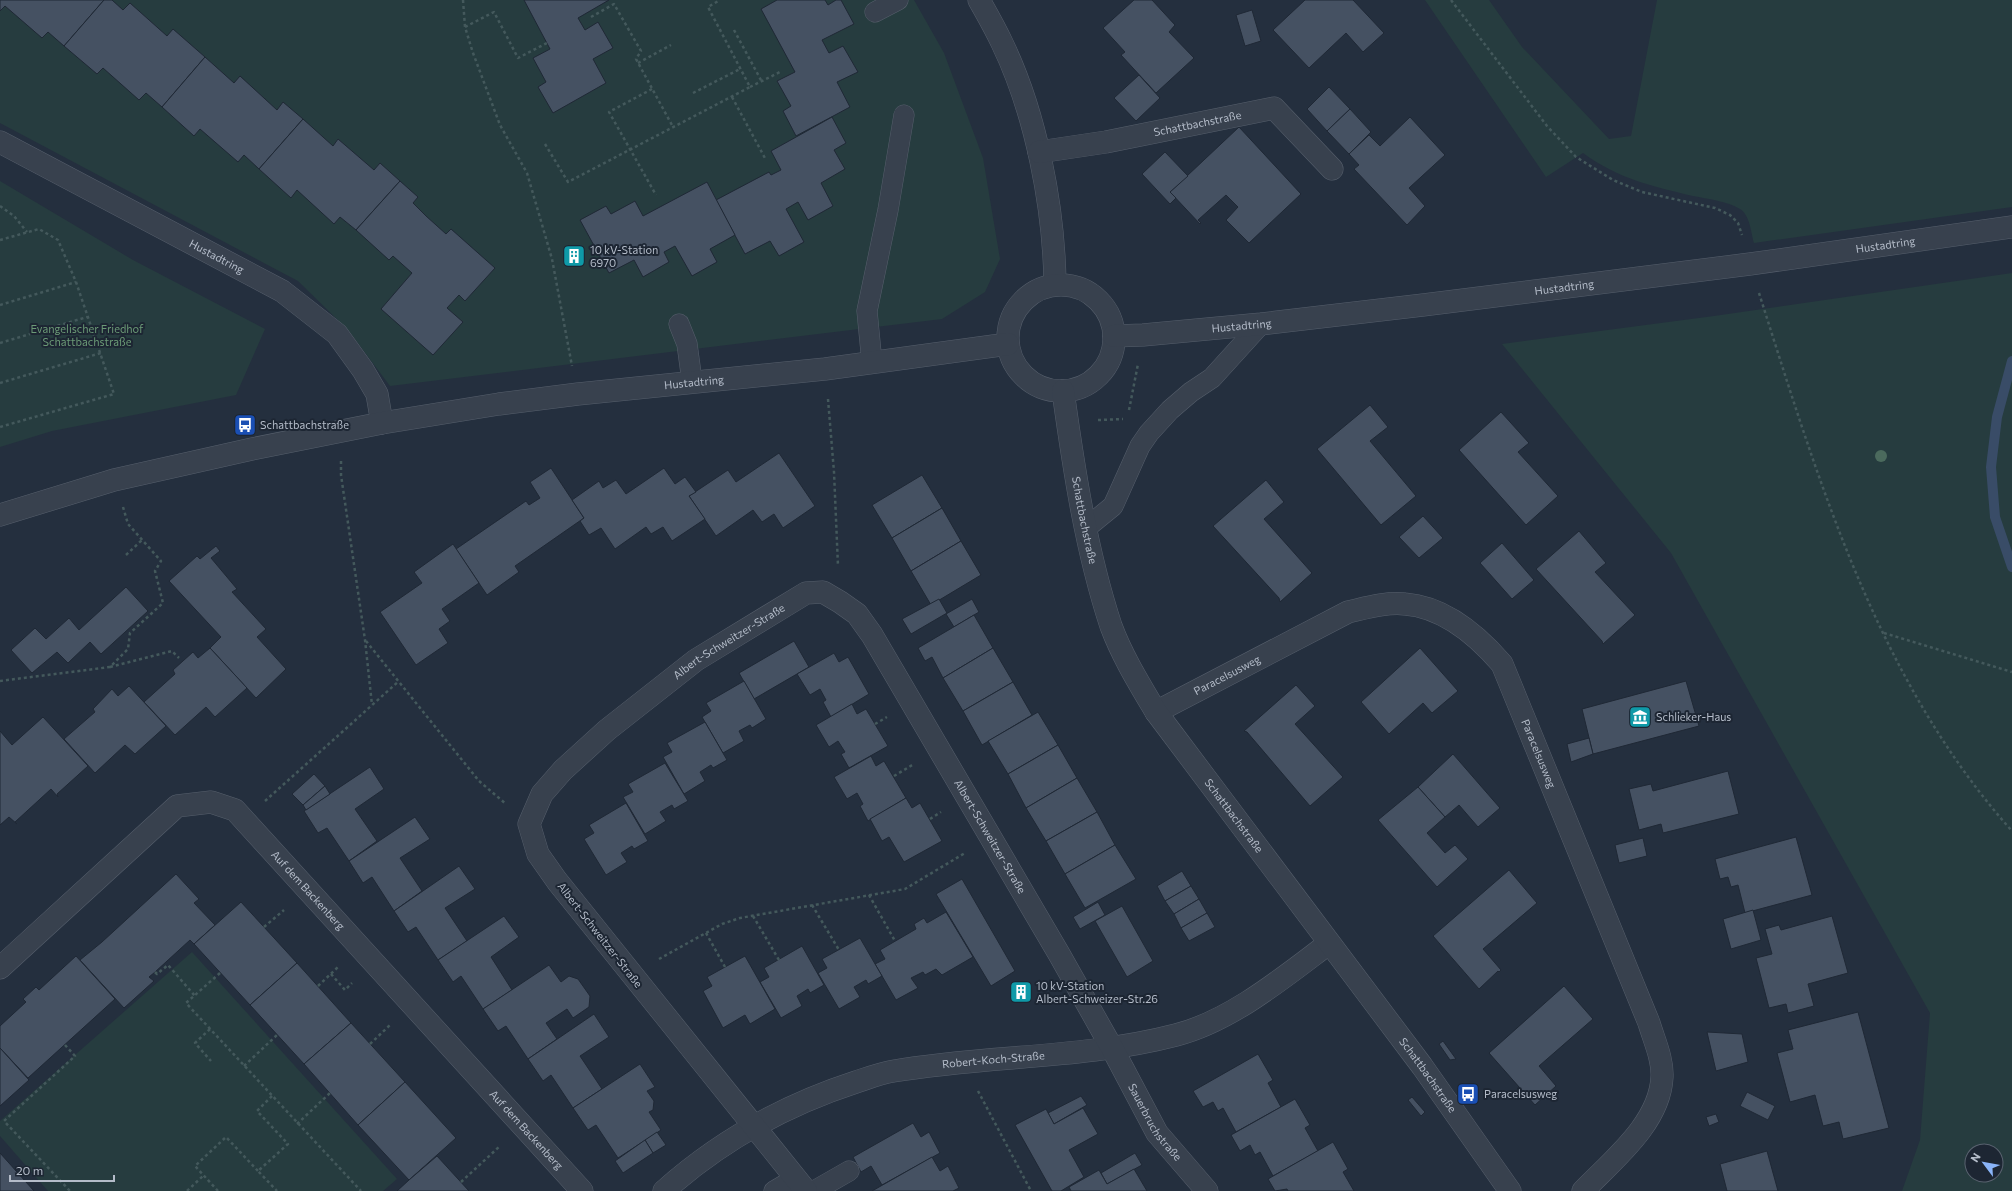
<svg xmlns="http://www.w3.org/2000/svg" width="2012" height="1191" viewBox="0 0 2012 1191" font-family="Commissioner,sans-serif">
  <rect width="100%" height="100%" fill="#242f3e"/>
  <!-- green -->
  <g fill="#263c3f" fill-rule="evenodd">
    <polygon points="0,0 914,0 944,53 983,158 1000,259 985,292 942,319 390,386 348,330 298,281 0,123"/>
    <path d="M1425,0H1489L1522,47L1609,139L1631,136L1657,0H2012V207L1754,243C1751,233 1750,215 1740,209C1727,201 1708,199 1693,196C1651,186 1619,179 1583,153L1546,177Z"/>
    <polygon points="0,181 133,260 265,329 236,395 52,431 0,447"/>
    <path d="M2012,273V1191H1902L1920,1140L1930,1013L1671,553L1502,344L1714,316ZM1972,1151H1996V1175H1972Z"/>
    <polygon points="192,952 397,1179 383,1191 48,1191 0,1136 0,1121"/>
  </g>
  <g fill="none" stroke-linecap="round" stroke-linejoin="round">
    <!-- stream -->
    <polyline stroke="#394c67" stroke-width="10" points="2012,361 1997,417 1991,467 1995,517 2012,567"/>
  </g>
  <!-- building -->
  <g fill="#455162" stroke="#1f2835">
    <polygon points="0,0 104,0 64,46 48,32 42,38 5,6 0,11"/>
    <polygon points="104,0 112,0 123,10 130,3 167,36 173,29 205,57 162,107 146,93 139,100 103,68 97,74 64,46"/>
    <polygon points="524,0 609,0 578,18 585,30 598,22 613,48 593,59 606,83 553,113 538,87 546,82 533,58 550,49"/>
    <polygon points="777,0 825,0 828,5 836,0 841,0 854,24 822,40 829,53 843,46 858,72 837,82 850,107 796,136 783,111 791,106 777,81 795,72 761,9"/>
    <polygon points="1134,0 1152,0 1175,25 1169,32 1194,58 1156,93 1121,55 1125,52 1103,28"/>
    <polygon points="1305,0 1353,0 1384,33 1363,52 1346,33 1309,68 1273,30"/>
    <polygon points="1252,10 1261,41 1245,46 1236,15"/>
    <polygon points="205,57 234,83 240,76 277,110 283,102 303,119 259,169 244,155 238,162 200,129 194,136 162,107"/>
    <polygon points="1139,75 1160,98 1136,121 1114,98"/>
    <polygon points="1329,87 1350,109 1327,131 1307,109"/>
    <polygon points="1350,109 1371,132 1349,154 1327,131"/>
    <polygon points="832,117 846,143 834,150 845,169 821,183 833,206 808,220 798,202 786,209 804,242 779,256 770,241 745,254 716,200 769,172 771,175 781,170 771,151"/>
    <polygon points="1410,117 1445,155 1409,188 1425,206 1407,225 1354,169 1359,165 1349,154 1369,135 1380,146"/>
    <polygon points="303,119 333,146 338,139 374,170 380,163 400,181 356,230 340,217 334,224 297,190 291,198 259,169"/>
    <polygon points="1239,127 1301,194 1249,243 1226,220 1238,207 1226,195 1198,220 1201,223 1200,224 1170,192"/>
    <polygon points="1165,152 1188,176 1170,192 1176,198 1170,204 1142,174"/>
    <polygon points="400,181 418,197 413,203 426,216 446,234 451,229 495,268 465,301 459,295 447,308 463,322 433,355 381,309 412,273 393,256 389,260 356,230"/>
    <polygon points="707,182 735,235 710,249 717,262 692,276 675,246 664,252 669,262 643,277 634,260 609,273 580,220 606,206 611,214 635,201 643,216"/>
    <polygon points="578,250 582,256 570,263 566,257"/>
    <polygon points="1370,405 1388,427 1370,441 1416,496 1381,525 1317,449"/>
    <polygon points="1501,412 1529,443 1518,452 1558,496 1526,525 1459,450"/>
    <polygon points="779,453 815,506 783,528 774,514 762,522 753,510 716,536 689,496 728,470 736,482"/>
    <polygon points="551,468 584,518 515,566 519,572 487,595 456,549 526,501 529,505 540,498 530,482"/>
    <polygon points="664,468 675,484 685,477 696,492 689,496 705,519 672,541 663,527 651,534 646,527 615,549 601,528 589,535 580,521 584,518 572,500 599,481 603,488 616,480 626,494"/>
    <polygon points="922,475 942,508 892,538 872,505"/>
    <polygon points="1266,480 1284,502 1264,519 1312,573 1280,602 1279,598 1213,526"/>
    <polygon points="942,508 961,541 911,571 892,538"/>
    <polygon points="1423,516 1443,538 1419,558 1399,537"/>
    <polygon points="1579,531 1606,563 1595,572 1635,615 1603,644 1602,641 1536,569"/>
    <polygon points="961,541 981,575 931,605 911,571"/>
    <polygon points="1502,543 1534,580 1512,599 1480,563"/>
    <polygon points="453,544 479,583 442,609 450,621 439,629 448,643 416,665 380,612 422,583 414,572"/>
    <polygon points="216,546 220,551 211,558 237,589 232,592 266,629 257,637 286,669 256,698 210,648 221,637 169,581 197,556 200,559"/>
    <polygon points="126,587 148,611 101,654 90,642 68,663 57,652 32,673 11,650 35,628 46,639 69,618 79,630"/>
    <polygon points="939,599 947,613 911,634 902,619"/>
    <polygon points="972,599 979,612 954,627 946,614"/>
    <polygon points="974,615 993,648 943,678 932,657 925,661 918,648"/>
    <polygon points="794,641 809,667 754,699 739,673"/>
    <polygon points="210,648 247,688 215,717 206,707 175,735 144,702 175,674 173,670 193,652 198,658"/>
    <polygon points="993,648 1013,682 963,711 943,678"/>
    <polygon points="1420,648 1458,691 1432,713 1423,703 1389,734 1361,702"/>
    <polygon points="834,653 839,662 848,657 869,694 831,717 823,702 826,700 820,689 810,695 797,674"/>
    <polygon points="744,681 766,719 752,728 750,725 739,731 744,741 723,753 702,717 711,711 706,703"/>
    <polygon points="1686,681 1699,726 1593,754 1582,709"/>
    <polygon points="1013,682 1032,715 982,745 963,711"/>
    <polygon points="1296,685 1315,706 1295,724 1343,777 1310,806 1247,732 1244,731"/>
    <polygon points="129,686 166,726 135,754 125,745 95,773 64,739 95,712 93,709 112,689 118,696"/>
    <polygon points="852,704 857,714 866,709 888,746 849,768 841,754 845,752 838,741 829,747 816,725"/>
    <polygon points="1038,712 1058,745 1008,774 988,741"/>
    <polygon points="43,717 88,766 57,794 58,797 51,789 15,822 17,824 9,817 0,825 0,731 12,745"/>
    <polygon points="705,722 727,760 713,768 711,765 700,772 705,781 684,794 663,757 672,752 667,743"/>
    <polygon points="1589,738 1593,754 1571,762 1567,744"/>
    <polygon points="1058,745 1077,778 1026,808 1008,774"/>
    <polygon points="1453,754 1500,808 1478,827 1459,805 1445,817 1418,787"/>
    <polygon points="871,756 876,766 884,761 906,798 868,821 860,806 863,804 857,793 847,799 834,777"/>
    <polygon points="665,763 688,801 674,809 672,805 660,812 666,821 645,834 623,797 633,792 628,784"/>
    <polygon points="370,767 384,789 355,809 377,841 349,861 327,828 318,833 304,811"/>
    <polygon points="1728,771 1739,814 1663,833 1661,824 1639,830 1629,789 1651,784 1653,791"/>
    <polygon points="314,774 325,786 303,805 292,794"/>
    <polygon points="1077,778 1097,812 1046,841 1026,808"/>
    <polygon points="325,786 330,794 306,810 303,805"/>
    <polygon points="1418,787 1445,817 1427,833 1445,853 1455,845 1468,859 1437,887 1378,820"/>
    <polygon points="906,798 912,808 920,803 942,841 904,862 889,837 882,841 870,819"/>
    <polygon points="626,803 648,841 634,849 632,846 621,853 627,862 606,875 584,839 594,833 589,825"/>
    <polygon points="1097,812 1115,845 1065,874 1046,841"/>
    <polygon points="415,817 430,839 400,858 422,891 394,911 372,877 363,883 349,861"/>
    <polygon points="1796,837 1812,895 1745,913 1738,885 1731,887 1728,877 1720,879 1715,859"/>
    <polygon points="1643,838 1647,856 1619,863 1615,845"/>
    <polygon points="1115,845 1136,879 1085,908 1065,874"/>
    <polygon points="459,866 475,889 445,908 467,941 438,960 416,927 408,932 394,911"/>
    <polygon points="1509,870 1537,903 1483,949 1501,970 1499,972 1498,971 1479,989 1433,936"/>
    <polygon points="1182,871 1191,886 1165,901 1157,886"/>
    <polygon points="176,874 199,899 194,903 215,925 194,944 190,940 155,972 149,977 154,981 124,1008 80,960 102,942"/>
    <polygon points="962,879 1015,971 991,986 936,894"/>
    <polygon points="1191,886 1199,899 1174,914 1165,901"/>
    <polygon points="1199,899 1207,913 1181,928 1174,914"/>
    <polygon points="241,902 297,963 250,1005 194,944"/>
    <polygon points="1098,902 1105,915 1080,929 1073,917"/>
    <polygon points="1122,906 1153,961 1127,977 1095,921"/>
    <polygon points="1753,910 1761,940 1731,949 1723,919"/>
    <polygon points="946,912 973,957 942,975 936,969 925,975 923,972 911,978 918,988 896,1000 875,964 885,959 880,950 916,929 914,924 924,918 927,923"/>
    <polygon points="1207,913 1215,927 1189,941 1181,928"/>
    <polygon points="504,916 519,937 491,957 512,990 483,1009 461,976 453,982 438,960"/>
    <polygon points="1832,916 1848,973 1808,984 1814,1006 1788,1013 1786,1004 1769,1008 1756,958 1772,954 1765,929 1779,925 1781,930"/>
    <polygon points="860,938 882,976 868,984 866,980 854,987 860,997 839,1009 818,973 827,968 822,959"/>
    <polygon points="802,946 824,985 810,993 808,989 797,996 802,1006 781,1018 760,982 769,977 764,968"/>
    <polygon points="76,956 115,999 28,1078 0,1048 0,1026 26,1002 23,999 36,987 39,990"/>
    <polygon points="745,956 775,1009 750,1024 745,1015 723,1028 703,991 712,986 707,977"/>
    <polygon points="297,963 351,1023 304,1064 250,1005"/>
    <polygon points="549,965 561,982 569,976 578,979 590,996 589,1007 573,1018 567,1009 546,1023 557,1039 528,1059 506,1026 498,1031 483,1009"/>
    <polygon points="1022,982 1030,996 1021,1002 1012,988"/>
    <polygon points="1564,986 1593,1019 1539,1066 1556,1086 1535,1105 1489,1053"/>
    <polygon points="1858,1012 1889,1128 1843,1139 1839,1122 1823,1126 1815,1095 1790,1102 1777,1053 1793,1049 1788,1030"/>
    <polygon points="594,1014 609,1037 580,1056 602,1089 573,1108 551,1075 543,1081 528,1059"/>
    <polygon points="351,1023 405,1082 358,1125 304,1064"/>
    <polygon points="1707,1032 1742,1034 1748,1062 1716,1071"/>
    <polygon points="1443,1041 1456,1059 1450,1060 1439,1044"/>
    <polygon points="0,1048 29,1080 0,1106"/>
    <polygon points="1258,1054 1273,1080 1268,1083 1281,1107 1236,1132 1223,1108 1218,1111 1213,1102 1203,1107 1193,1091"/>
    <polygon points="640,1064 655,1087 647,1091 654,1101 653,1110 649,1112 661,1130 618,1158 596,1125 588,1130 573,1108"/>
    <polygon points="405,1082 456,1138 409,1180 358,1125"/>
    <polygon points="1747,1092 1775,1106 1768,1120 1740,1106"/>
    <polygon points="1081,1096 1087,1105 1054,1124 1048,1113"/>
    <polygon points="1412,1097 1425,1112 1421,1116 1408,1100"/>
    <polygon points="1295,1099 1310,1125 1305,1128 1318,1151 1273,1176 1260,1152 1255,1155 1250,1145 1240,1151 1231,1135"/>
    <polygon points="1083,1108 1098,1134 1069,1150 1084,1177 1061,1191 1052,1191 1015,1125 1046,1109 1054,1124"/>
    <polygon points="1716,1114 1719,1122 1709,1126 1706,1117"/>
    <polygon points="913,1123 921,1137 929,1132 940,1153 882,1185 871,1166 861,1172 853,1157"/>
    <polygon points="657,1132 666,1145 653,1153 645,1140"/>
    <polygon points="645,1140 653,1153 623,1173 615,1161"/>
    <polygon points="1333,1142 1348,1169 1343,1172 1354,1191 1288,1191 1287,1189 1275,1191 1268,1179"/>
    <polygon points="1767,1151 1778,1191 1727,1191 1720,1164"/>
    <polygon points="0,1153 34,1191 0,1191"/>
    <polygon points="1135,1153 1142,1165 1107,1184 1101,1173"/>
    <polygon points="437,1156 469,1191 397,1191 409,1180"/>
    <polygon points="932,1157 940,1171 948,1166 959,1188 953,1191 872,1191"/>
    <polygon points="1134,1169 1147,1191 1071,1191 1069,1187 1099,1170 1107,1184"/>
  </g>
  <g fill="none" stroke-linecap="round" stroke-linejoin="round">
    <!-- service casing -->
    <g stroke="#565f6c" stroke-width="21">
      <g id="service">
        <polyline points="875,12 898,0"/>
        <polyline points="679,324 687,344 692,381"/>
        <polyline points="872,363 867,311 888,210 904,115"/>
        <polyline points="1086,528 1113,506 1140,446 1149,433 1170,410 1191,392 1212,378 1261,324"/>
        <polyline points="774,1191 796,1178"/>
        <polyline points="814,1191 849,1171"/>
      </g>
    </g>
    <!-- minor casing -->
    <g stroke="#565f6c" stroke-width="23">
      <g id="minor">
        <path d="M979,0C987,14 995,28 1002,43C1036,113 1054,207 1055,284"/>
        <path id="s1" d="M0,142L282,291L337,334L363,370L377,394L382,423"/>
        <path id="s2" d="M1039,152L1106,142L1274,108L1332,169"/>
        <path id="s3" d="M1156,712L1348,612C1366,608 1386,602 1405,604C1444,607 1477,635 1502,664L1649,1023C1654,1040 1663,1059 1662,1077C1660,1123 1613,1160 1583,1191"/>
        <path id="s4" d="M0,968L177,806L211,802L235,810L582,1191"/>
        <path id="s5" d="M664,1191C720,1141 785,1105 856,1082C868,1078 881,1073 894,1071C987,1055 1084,1059 1176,1035C1231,1021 1284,977 1328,944"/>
        <path id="s6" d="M806,1191L557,881L538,854L529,824L542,794L563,770L607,730L696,660L806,593L823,592L840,602L857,614L872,635L1059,954L1112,1048L1157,1133L1207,1191"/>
      </g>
    </g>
    <!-- tertiary casing -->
    <g stroke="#565f6c" stroke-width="23">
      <g id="tertiary">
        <circle cx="1061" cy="338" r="53"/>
        <path id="s7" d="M1114,336L1143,335L1261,324L1423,305L1750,264L2012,227"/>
        <path id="s8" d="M1063,391C1074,470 1086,550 1111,626C1122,656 1140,685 1156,712L1422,1066L1510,1191"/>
        <path id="s9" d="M0,515L114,480L252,449L382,423L499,404L578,394L825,369L1008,344"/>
      </g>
    </g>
    <!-- path -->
    <g stroke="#44595c" stroke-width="2.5" stroke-dasharray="3 3" stroke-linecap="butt">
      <polyline points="463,0 465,27 473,53 500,125 527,173 552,259 572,366"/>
      <polyline points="1451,0 1547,126 1576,157 1613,180 1642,192 1715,208 1730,215 1738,223 1742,235"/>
      <polyline points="591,17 614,4 641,51 636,59 673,127"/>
      <polyline points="465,27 494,12 518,58 547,43"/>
      <polyline points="734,30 762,82"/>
      <polyline points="638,63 671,45"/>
      <polyline points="750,87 782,71"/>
      <polyline points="652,89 609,112 656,195"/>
      <polyline points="693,93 740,69"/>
      <polyline points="732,97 766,160"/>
      <polyline points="545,144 568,182 750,87 708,7 720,0"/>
      <polyline points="0,206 14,216 27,232"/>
      <polyline points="0,240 39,229 58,240 76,282 114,394 0,427"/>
      <path d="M1759,293C1819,482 1877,680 2012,831"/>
      <polyline points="0,305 76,282"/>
      <polyline points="0,343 87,317"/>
      <polyline points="0,383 101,353"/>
      <polyline points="828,399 834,472 838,566"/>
      <polyline points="1129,410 1138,364"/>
      <polyline points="1098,420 1123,419"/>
      <polyline points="341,461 341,475 365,640 372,705"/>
      <polyline points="126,555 142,540"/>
      <polyline points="1884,633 2012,672"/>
      <polyline points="366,641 479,781 506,804"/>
      <polyline points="110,667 172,651 179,658"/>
      <polyline points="0,681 110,667 128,649 130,633 163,603 155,571 161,561 128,524 123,507"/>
      <polyline points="875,724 887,717"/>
      <polyline points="894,776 914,764"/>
      <polyline points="265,801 399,681"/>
      <polyline points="930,819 941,812"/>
      <polyline points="869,895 895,941"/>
      <polyline points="812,905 839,950"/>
      <polyline points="753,916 779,960"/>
      <polyline points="264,927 284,910"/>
      <polyline points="706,933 725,967"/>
      <polyline points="659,959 722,924 740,918 905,889 965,853"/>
      <polyline points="155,972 157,974 168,965 195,996"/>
      <polyline points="220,973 186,1003 361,1191"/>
      <polyline points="331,974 345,990 352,983"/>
      <polyline points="318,986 338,967"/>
      <polyline points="210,1029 195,1043 211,1061"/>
      <polyline points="370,1044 390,1025"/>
      <polyline points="65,1045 75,1056 4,1121 70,1191"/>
      <polyline points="244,1066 277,1035"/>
      <polyline points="978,1091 1031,1191"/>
      <polyline points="272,1096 257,1111 288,1144 258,1171 277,1191"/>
      <polyline points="297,1124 330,1093"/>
      <polyline points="461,1182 500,1146"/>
      <polyline points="187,1191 204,1175"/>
      <polyline points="218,1191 195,1166 226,1137 258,1171"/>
    </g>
    <!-- service -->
    <use href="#service" stroke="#38414e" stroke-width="20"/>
    <!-- minor -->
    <use href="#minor" stroke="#38414e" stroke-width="22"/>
    <!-- tertiary -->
    <use href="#tertiary" stroke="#38414e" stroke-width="22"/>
  </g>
  <!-- trees -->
  <circle fill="#4b6a5d" cx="1881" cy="456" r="6"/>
  <!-- icons -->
  <defs>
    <g id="building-square" transform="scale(1.15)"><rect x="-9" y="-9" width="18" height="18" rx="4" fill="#0f9aa8" stroke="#1d2633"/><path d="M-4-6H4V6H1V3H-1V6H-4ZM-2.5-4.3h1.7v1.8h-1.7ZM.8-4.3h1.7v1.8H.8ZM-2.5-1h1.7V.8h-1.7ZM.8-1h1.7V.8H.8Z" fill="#fff"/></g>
    <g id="bus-square" transform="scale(1.15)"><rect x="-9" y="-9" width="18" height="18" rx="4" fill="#1a4fb4" stroke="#1d2633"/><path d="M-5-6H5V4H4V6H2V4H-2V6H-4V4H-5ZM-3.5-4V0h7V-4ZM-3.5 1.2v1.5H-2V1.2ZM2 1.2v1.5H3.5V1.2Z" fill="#fff"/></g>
    <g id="museum-square" transform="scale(1.15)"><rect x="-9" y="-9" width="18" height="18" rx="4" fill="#0f9aa8" stroke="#1d2633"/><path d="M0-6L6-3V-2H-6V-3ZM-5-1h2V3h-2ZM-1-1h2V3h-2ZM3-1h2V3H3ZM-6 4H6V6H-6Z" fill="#fff"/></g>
  </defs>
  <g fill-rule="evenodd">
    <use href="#building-square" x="574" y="256"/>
    <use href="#bus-square" x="245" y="425"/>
    <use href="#museum-square" x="1640" y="717"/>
    <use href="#building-square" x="1021" y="992"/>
    <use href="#bus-square" x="1468" y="1094"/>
  </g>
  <g text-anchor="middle" stroke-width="4" stroke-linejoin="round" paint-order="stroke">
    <!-- street labels -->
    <g font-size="11" fill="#b4bcc9" stroke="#1d2633">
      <text dy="4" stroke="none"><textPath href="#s2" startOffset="161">Schattbachstraße</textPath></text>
      <text dy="4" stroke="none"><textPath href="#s7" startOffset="777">Hustadtring</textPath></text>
      <text dy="4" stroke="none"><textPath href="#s1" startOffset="245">Hustadtring</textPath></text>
      <text dy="4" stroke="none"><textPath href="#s7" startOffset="453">Hustadtring</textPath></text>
      <text dy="4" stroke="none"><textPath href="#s7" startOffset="128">Hustadtring</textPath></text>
      <text dy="4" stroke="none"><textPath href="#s9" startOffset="708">Hustadtring</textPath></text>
      <text dy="4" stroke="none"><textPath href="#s8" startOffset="131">Schattbachstraße</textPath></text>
      <text dy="4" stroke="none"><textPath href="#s6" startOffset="737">Albert-Schweitzer-Straße</textPath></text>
      <text dy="4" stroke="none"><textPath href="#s3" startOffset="80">Paracelsusweg</textPath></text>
      <text dy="4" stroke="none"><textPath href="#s3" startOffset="488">Paracelsusweg</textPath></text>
      <text dy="4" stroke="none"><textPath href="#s8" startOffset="467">Schattbachstraße</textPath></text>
      <text dy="4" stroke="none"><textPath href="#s6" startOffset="1145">Albert-Schweitzer-Straße</textPath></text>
      <text dy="4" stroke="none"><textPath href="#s4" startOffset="408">Auf dem Backenberg</textPath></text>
      <text transform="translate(600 935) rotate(52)" y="4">Albert-Schweitzer-Straße</text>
      <text dy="4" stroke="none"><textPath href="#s5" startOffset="362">Robert-Koch-Straße</textPath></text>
      <text dy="4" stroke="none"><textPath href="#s8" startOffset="791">Schattbachstraße</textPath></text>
      <text dy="4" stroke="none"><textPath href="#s6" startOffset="1475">Sauerbruchstraße</textPath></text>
      <text dy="4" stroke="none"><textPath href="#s4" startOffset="732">Auf dem Backenberg</textPath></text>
    </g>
    <!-- poi labels -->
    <g font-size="11" fill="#b4bcc9" stroke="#1d2633" text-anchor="start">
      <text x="590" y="254">10 kV-Station<tspan x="590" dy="13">6970</tspan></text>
      <text x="260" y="429">Schattbachstraße</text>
      <text x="1656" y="721">Schlieker-Haus</text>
      <text x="1036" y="990">10 kV-Station<tspan x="1036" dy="13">Albert-Schweizer-Str.26</tspan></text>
      <text x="1484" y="1098">Paracelsusweg</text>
    </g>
    <!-- park labels -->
    <g font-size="11" fill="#6b9a76" stroke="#1d2633">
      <text x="87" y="333">Evangelischer Friedhof<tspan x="87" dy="13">Schattbachstraße</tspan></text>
    </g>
  </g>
  <!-- north arrow -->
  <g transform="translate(1984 1163) rotate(302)"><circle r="19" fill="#1d2633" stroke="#59626f"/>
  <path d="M0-3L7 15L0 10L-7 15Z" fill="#8ab4f8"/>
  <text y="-6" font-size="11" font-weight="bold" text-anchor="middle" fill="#b4bcc9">N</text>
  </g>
  <!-- scale -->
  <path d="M10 1175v6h104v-6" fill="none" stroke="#b4bcc9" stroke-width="2"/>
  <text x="16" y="1175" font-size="12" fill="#b4bcc9" stroke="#1d2633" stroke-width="3" paint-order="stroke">20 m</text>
</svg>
